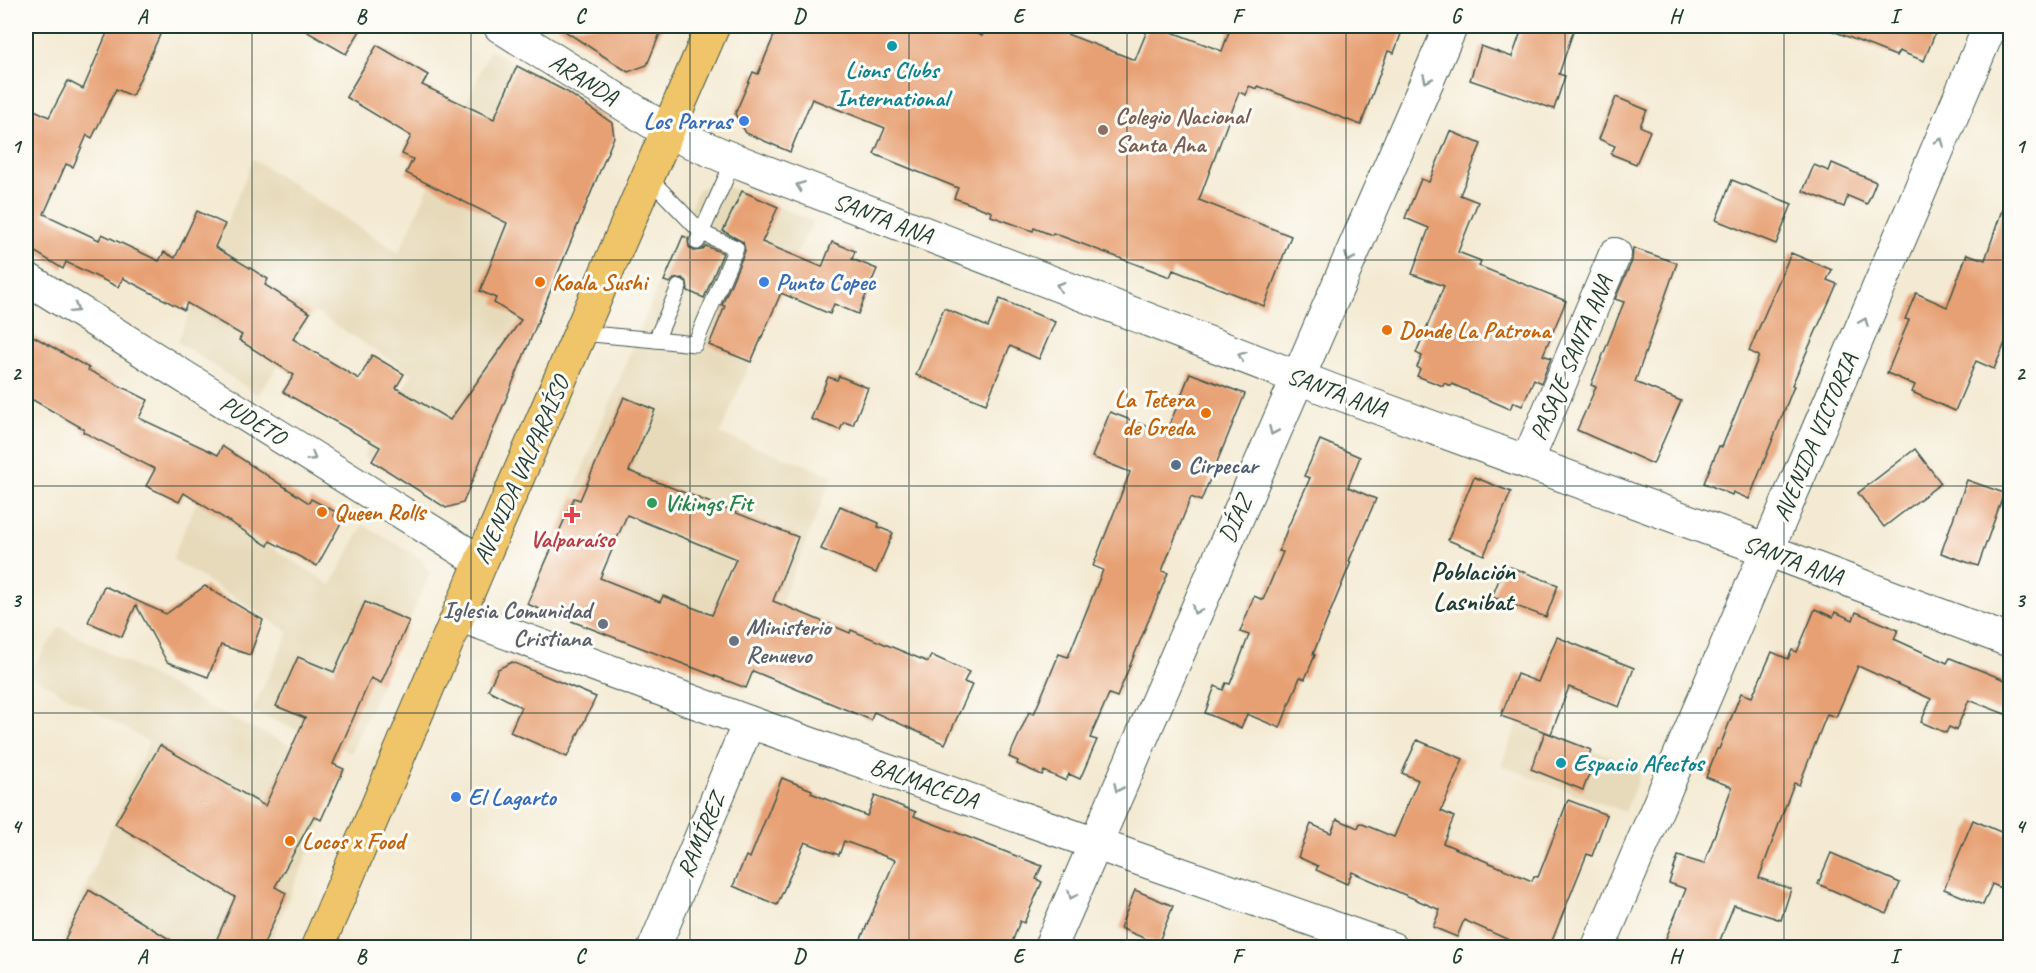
<svg xmlns="http://www.w3.org/2000/svg" width="2036" height="973" viewBox="0 0 2036 973" font-family="Caveat,sans-serif">
  <rect width="100%" height="100%" fill="#fdfcf7"/>
  <filter id="ink" filterUnits="userSpaceOnUse"><feTurbulence type="fractalNoise" baseFrequency=".0167" numOctaves="2"/><feDisplacementMap in="SourceGraphic" scale="12" xChannelSelector="R" yChannelSelector="G"/><feConvolveMatrix kernelMatrix="1 2 1 2 8 2 1 2 1" color-interpolation-filters="sRGB"/></filter>
  <filter id="wash" filterUnits="userSpaceOnUse"><feTurbulence type="fractalNoise" baseFrequency=".008" numOctaves="4" result="noise"/><feDisplacementMap in="SourceGraphic" scale="24" xChannelSelector="R" yChannelSelector="G"/><feGaussianBlur stdDeviation="1.35" result="paint"/><feColorMatrix in="noise" values="0 0 0 0 0 0 0 0 0 0 0 0 0 0 0 0 0 1.4 0 .05"/><feComposite in="paint" operator="in"/></filter>
  <g filter="url(#wash)">
    <rect width="100%" height="100%" fill="#f4ead3"/>
    <!-- built -->
    <g fill="#e7daba">
      <polygon points="490,50 566,92 612,123 614,137 463,503 446,508 363,456 412,374 315,312 258,395 178,342 253,159 399,253"/>
      <polygon points="717,183 813,221 795,256 720,434 833,475 746,688 639,645 532,606 529,599 698,189"/>
      <polygon points="197,501 331,585 363,525 420,558 430,573 351,753 252,711 289,632 172,559"/>
      <polygon points="60,627 234,720 344,769 268,947 59,947 149,742 28,674"/>
      <polygon points="1518,722 1643,768 1625,812 1501,766"/>
    </g>
    <g id="blocks">
      <!-- building -->
      <g fill="#e7a073" fill-rule="evenodd">
        <polygon points="110,26 164,26 132,96 116,89 92,138 87,135 73,167 66,164 44,214 99,240 102,234 159,261 164,252 175,258 197,211 225,224 215,247 268,279 265,285 310,313 293,339 359,379 372,355 404,374 396,388 450,420 521,320 494,303 496,298 480,291 507,223 406,173 413,159 402,154 411,136 346,97 377,45 428,75 422,85 494,119 517,66 567,92 612,123 614,137 463,503 446,508 372,461 380,447 283,392 294,375 239,340 242,335 187,303 184,310 123,278 118,287 66,262 63,269 29,248 26,256 26,106 49,117 68,81 83,89"/>
        <polygon points="297,26 363,26 346,54"/>
        <polygon points="557,26 663,26 647,65 628,72"/>
        <polygon points="778,26 958,26 982,36 987,26 1002,26 1024,35 1028,26 1046,26 1135,60 1149,26 1156,26 1222,51 1231,26 1404,26 1394,53 1388,51 1361,125 1258,86 1257,89 1249,86 1246,95 1239,92 1199,200 1291,236 1264,306 1173,270 1170,277 1053,233 1052,235 1034,228 1033,231 991,216 992,212 954,198 958,188 874,154 885,128 812,99 790,152 746,133 735,114 753,72 758,74"/>
        <polygon points="1523,26 1575,26 1559,74 1565,76 1554,109 1470,80 1481,46 1512,57"/>
        <polygon points="1824,26 1938,26 1924,61 1899,51 1896,56 1823,27"/>
        <polygon points="1616,97 1647,110 1640,126 1650,131 1636,164 1611,154 1615,146 1599,139"/>
        <polygon points="1450,131 1481,144 1460,195 1478,202 1458,252 1481,261 1479,266 1566,301 1543,355 1551,358 1541,383 1534,379 1522,406 1513,402 1510,409 1452,384 1451,386 1444,383 1443,386 1417,376 1420,369 1417,367 1422,356 1416,353 1444,286 1412,274 1429,228 1405,218 1421,179 1429,182"/>
        <polygon points="1832,163 1876,182 1867,204 1848,196 1844,207 1803,191 1814,165 1829,171"/>
        <polygon points="1732,180 1792,204 1776,244 1716,220"/>
        <polygon points="742,191 778,207 762,242 822,267 832,242 855,251 852,259 877,269 858,314 834,304 830,314 781,293 751,362 709,345 725,306 722,305 745,251 743,242 723,231"/>
        <polygon points="2006,198 2010,199 2010,331 1994,369 1976,361 1955,411 1912,392 1915,385 1887,373 1909,320 1905,319 1916,293 1947,307 1967,254 1985,260"/>
        <polygon points="683,236 688,238 689,247 694,251 702,250 706,246 723,253 704,298 688,291 687,282 682,278 674,279 670,283 664,281"/>
        <polygon points="1633,248 1677,263 1635,382 1681,401 1653,464 1577,430 1596,387 1591,385 1624,302 1615,299 1632,261"/>
        <polygon points="1791,253 1832,270 1827,280 1837,284 1792,385 1794,386 1749,499 1733,492 1732,495 1704,483 1719,446 1722,447 1759,356 1749,351"/>
        <polygon points="1000,299 1055,322 1039,359 1010,346 986,404 916,375 944,308 988,327"/>
        <polygon points="26,332 89,368 88,370 148,400 139,418 218,455 222,446 309,503 311,499 336,512 334,516 342,521 317,566 270,541 268,546 184,493 179,502 146,486 155,469 83,432 84,429 26,396"/>
        <polygon points="1190,373 1245,394 1201,501 1191,497 1162,571 1168,573 1117,697 1109,694 1090,738 1097,740 1080,779 1069,774 1066,781 1044,771 1042,775 1017,764 1018,761 1009,757 1029,712 1034,714 1059,654 1068,657 1103,570 1093,566 1130,472 1092,457 1110,412 1166,434"/>
        <polygon points="839,376 868,388 853,425 844,422 840,430 811,419 828,377 837,380"/>
        <path d="M624,397L655,410L629,471L798,537L773,601L850,633L851,630L928,662L931,655L969,672L964,682L972,685L945,744L874,712L871,720L753,671L746,688L527,604L574,498L580,500ZM627,515L736,559L712,615L663,596L660,602L600,578Z"/>
        <polygon points="1320,440 1360,457 1348,487 1376,499 1349,561 1351,562 1313,654 1315,655 1305,679 1300,677 1280,728 1247,714 1241,728 1205,713 1215,686 1223,690 1226,683 1230,684 1249,635 1240,632 1254,596 1263,600 1283,552 1279,551 1288,527 1310,478 1304,476"/>
        <polygon points="1915,449 1941,483 1884,527 1858,493"/>
        <polygon points="1474,477 1511,492 1484,555 1448,540"/>
        <polygon points="1967,480 2004,493 1978,566 1941,553"/>
        <polygon points="840,506 879,523 878,527 893,533 876,573 821,549"/>
        <polygon points="1505,565 1558,585 1546,617 1492,597"/>
        <polygon points="104,586 166,614 205,586 263,620 250,655 221,645 208,677 167,662 136,605 122,637 88,622"/>
        <polygon points="365,602 409,621 381,683 371,678 333,764 344,769 321,820 314,816 275,887 286,893 262,948 213,948 235,897 115,824 160,745 265,806 305,718 276,706 298,657 334,672"/>
        <polygon points="1815,609 1833,617 1835,612 1853,620 1856,612 1898,630 1894,639 1947,663 1950,658 2010,682 2010,716 1969,700 1956,730 1949,727 1946,733 1921,722 1931,699 1858,666 1836,717 1827,714 1799,785 1794,783 1759,878 1791,889 1781,920 1734,905 1717,948 1662,948 1686,889 1669,883 1678,856 1704,864 1732,787 1706,777 1717,749 1719,749 1741,693 1752,697 1772,652 1788,659 1792,650 1797,652"/>
        <polygon points="1557,637 1634,668 1619,707 1569,687 1551,734 1501,716 1517,674 1538,682"/>
        <polygon points="512,662 596,697 567,757 510,732 521,707 488,690 498,669"/>
        <polygon points="1545,732 1591,750 1586,762 1593,764 1583,790 1531,769"/>
        <polygon points="1417,740 1463,759 1441,811 1454,817 1443,843 1532,881 1534,876 1538,877 1568,800 1607,815 1592,856 1587,854 1549,948 1527,948 1464,920 1457,937 1433,927 1440,910 1352,872 1347,884 1316,870 1318,866 1298,857 1311,824 1331,833 1337,819 1358,828 1360,823 1394,837 1418,780 1402,773"/>
        <polygon points="782,778 812,790 811,793 867,816 875,796 916,812 914,816 1042,866 1036,879 1042,882 1024,923 1020,921 1010,948 857,948 895,860 844,841 839,855 805,842 777,905 733,886 746,856 750,858"/>
        <polygon points="1973,820 2010,836 2010,865 2001,888 1992,884 1983,905 1944,889"/>
        <polygon points="1831,853 1900,883 1887,914 1818,884"/>
        <polygon points="89,890 184,948 80,948 65,939"/>
        <polygon points="1135,890 1173,906 1158,944 1120,928"/>
      </g>
    </g>
  </g>
  <g filter="url(#ink)">
    <use href="#blocks" fill-opacity="0" stroke="#3f574c" stroke-width="1.5"/>
    <g fill="none" stroke-linecap="round" stroke-linejoin="round">
      <!-- service casing -->
      <g stroke="#3f574c" stroke-width="17">
        <g id="service">
          <polyline points="648,177 702,233 736,248 695,344 656,340"/>
          <polyline points="697,242 734,160"/>
          <polyline points="581,333 656,340 679,287"/>
        </g>
      </g>
      <!-- minor casing -->
      <g stroke="#3f574c" stroke-width="34">
        <g id="minor">
          <polyline points="26,278 481,562"/>
          <polyline points="1527,462 1615,254"/>
          <polyline points="1767,550 2010,641"/>
          <polyline points="458,615 749,722 1392,948"/>
          <polyline points="654,948 749,722"/>
        </g>
      </g>
      <!-- tertiary casing -->
      <g stroke="#3f574c" stroke-width="35">
        <g id="tertiary">
          <polyline points="500,26 668,132 724,156 1333,391 1767,550"/>
          <polyline points="1050,948 1451,26"/>
          <polyline points="1598,948 1990,26"/>
        </g>
      </g>
      <!-- primary casing -->
      <g stroke="#3f574c" stroke-width="35">
        <polyline id="primary" points="317,948 481,562 713,26"/>
      </g>
      <!-- service -->
      <use href="#service" stroke="#fff" stroke-width="15"/>
      <!-- minor -->
      <use href="#minor" stroke="#fff" stroke-width="32"/>
      <!-- tertiary -->
      <use href="#tertiary" stroke="#fff" stroke-width="33"/>
      <!-- primary -->
      <use href="#primary" stroke="#f0c469" stroke-width="33"/>
    </g>
    <!-- one-way arrows -->
    <defs><path id="oneway-chevron" d="M-2-3.5L2.5 0L-2 3.5" fill="none" stroke-width="1.6" stroke-linecap="round" stroke-linejoin="round" transform="scale(1.5)"/></defs>
    <g stroke="#8f9e9a">
      <use href="#oneway-chevron" transform="translate(1427 79) rotate(114)"/>
      <use href="#oneway-chevron" transform="translate(1940 142) rotate(-67)"/>
      <use href="#oneway-chevron" transform="translate(800 186) rotate(-159)"/>
      <use href="#oneway-chevron" transform="translate(1349 258) rotate(114)"/>
      <use href="#oneway-chevron" transform="translate(1060 286) rotate(-159)"/>
      <use href="#oneway-chevron" transform="translate(75 309) rotate(32)"/>
      <use href="#oneway-chevron" transform="translate(1864 322) rotate(-67)"/>
      <use href="#oneway-chevron" transform="translate(1242 356) rotate(-159)"/>
      <use href="#oneway-chevron" transform="translate(1273 431) rotate(114)"/>
      <use href="#oneway-chevron" transform="translate(312 457) rotate(32)"/>
      <use href="#oneway-chevron" transform="translate(1196 610) rotate(114)"/>
      <use href="#oneway-chevron" transform="translate(1118 788) rotate(114)"/>
      <use href="#oneway-chevron" transform="translate(1072 895) rotate(113)"/>
    </g>
  </g>
  <!-- grid -->
  <path fill="none" stroke="#1f3d34" stroke-width="1.5" stroke-opacity="0.55" d="M252,26V948M471,26V948M690,26V948M909,26V948M1127,26V948M1346,26V948M1565,26V948M1784,26V948M26,260H2010M26,486H2010M26,713H2010"/>
  <!-- markers -->
  <g fill="#0f9aa8" stroke="#fdfcf7" stroke-width="2">
    <circle cx="892" cy="46" r="6"/>
    <circle cx="1561" cy="763" r="6"/>
  </g>
  <g fill="#3f7fe0" stroke="#fdfcf7" stroke-width="2">
    <circle cx="744" cy="121" r="6"/>
    <circle cx="764" cy="282" r="6"/>
    <circle cx="456" cy="797" r="6"/>
  </g>
  <circle fill="#8d6e63" stroke="#fdfcf7" stroke-width="2" cx="1103" cy="130" r="6"/>
  <g fill="#e8710a" stroke="#fdfcf7" stroke-width="2">
    <circle cx="540" cy="282" r="6"/>
    <circle cx="1387" cy="330" r="6"/>
    <circle cx="1206" cy="413" r="6"/>
    <circle cx="322" cy="512" r="6"/>
    <circle cx="290" cy="841" r="6"/>
  </g>
  <circle fill="#5c6f8a" stroke="#fdfcf7" stroke-width="2" cx="1176" cy="465" r="6"/>
  <circle fill="#2e9e5b" stroke="#fdfcf7" stroke-width="2" cx="652" cy="503" r="6"/>
  <path fill="#e0444e" stroke="#fdfcf7" stroke-width="2" d="M569 506h6v6h6v6h-6v6h-6v-6h-6v-6h6z"/>
  <g fill="#6b7280" stroke="#fdfcf7" stroke-width="2">
    <circle cx="603" cy="624" r="6"/>
    <circle cx="734" cy="641" r="6"/>
  </g>
  <g text-anchor="middle" stroke-width="6" stroke-linejoin="round" paint-order="stroke">
    <!-- culture labels -->
    <g font-size="24" font-weight="bold" fill="#0d838f" stroke="#fdfcf7">
      <text x="892" y="78">Lions Clubs<tspan x="892" dy="28">International</tspan></text>
      <text x="1573" y="771" text-anchor="start">Espacio Afectos</text>
    </g>
    <!-- street labels -->
    <g font-size="24" fill="#1f3d34" stroke="#fdfcf7">
      <text transform="translate(584 79) rotate(32)" y="8">ARANDA</text>
      <text transform="translate(883 218) rotate(21)" y="8">SANTA ANA</text>
      <text transform="translate(1571 358) rotate(-67)" y="8">PASAJE SANTA ANA</text>
      <text transform="translate(1337 392) rotate(20)" y="8">SANTA ANA</text>
      <text transform="translate(253 420) rotate(32)" y="8">PUDETO</text>
      <text transform="translate(1815 437) rotate(-67)" y="8">AVENIDA VICTORIA</text>
      <text transform="translate(521 470) rotate(-66)" y="8">AVENIDA VALPARAÍSO</text>
      <text transform="translate(1235 519) rotate(-66)" y="8">DÍAZ</text>
      <text transform="translate(1793 560) rotate(20)" y="8">SANTA ANA</text>
      <text transform="translate(924 783) rotate(19)" y="8">BALMACEDA</text>
      <text transform="translate(701 835) rotate(-67)" y="8">RAMÍREZ</text>
    </g>
    <!-- education labels -->
    <g font-size="24" font-weight="bold" fill="#785e54" stroke="#fdfcf7" text-anchor="start">
      <text x="1115" y="124">Colegio Nacional<tspan x="1115" dy="28">Santa Ana</tspan></text>
    </g>
    <!-- shop labels -->
    <g font-size="24" font-weight="bold" fill="#366cbe" stroke="#fdfcf7" text-anchor="start">
      <text x="732" y="129" text-anchor="end">Los Parras</text>
      <text x="776" y="290">Punto Copec</text>
      <text x="468" y="805">El Lagarto</text>
    </g>
    <!-- food labels -->
    <g font-size="24" font-weight="bold" fill="#c56008" stroke="#fdfcf7" text-anchor="start">
      <text x="552" y="290">Koala Sushi</text>
      <text x="1399" y="338">Donde La Patrona</text>
      <text x="1194" y="407" text-anchor="end">La Tetera<tspan x="1194" dy="28">de Greda</tspan></text>
      <text x="334" y="520">Queen Rolls</text>
      <text x="302" y="849">Locos x Food</text>
    </g>
    <!-- service labels -->
    <g font-size="24" font-weight="bold" fill="#4e5e75" stroke="#fdfcf7" text-anchor="start">
      <text x="1188" y="473">Cirpecar</text>
    </g>
    <!-- leisure labels -->
    <g font-size="24" font-weight="bold" fill="#27864d" stroke="#fdfcf7" text-anchor="start">
      <text x="664" y="511">Vikings Fit</text>
    </g>
    <!-- health labels -->
    <g font-size="24" font-weight="bold" fill="#be3a42" stroke="#fdfcf7">
      <text x="572" y="547">Valparaíso</text>
    </g>
    <!-- worship labels -->
    <g font-size="24" font-weight="bold" fill="#5b616d" stroke="#fdfcf7" text-anchor="end">
      <text x="591" y="618">Iglesia Comunidad<tspan x="591" dy="28">Cristiana</tspan></text>
      <text x="746" y="635" text-anchor="start">Ministerio<tspan x="746" dy="28">Renuevo</tspan></text>
    </g>
    <!-- neighbourhood labels -->
    <g font-size="26" font-weight="bold" fill="#1f3d34" stroke="#fdfcf7">
      <text x="1473" y="580">Población<tspan x="1473" dy="30">Lasnibat</tspan></text>
    </g>
  </g>
  <!-- margin -->
  <rect width="2036" height="973" fill="none" stroke="#fdfcf7" stroke-width="66"/>
  <rect x="33" y="33" width="1970" height="907" fill="none" stroke="#1f3d34" stroke-width="2"/>
  <g font-size="20" text-anchor="middle" font-weight="bold" fill="#1f3d34">
    <text x="142" y="23">A</text>
    <text x="361" y="23">B</text>
    <text x="580" y="23">C</text>
    <text x="799" y="23">D</text>
    <text x="1018" y="23">E</text>
    <text x="1237" y="23">F</text>
    <text x="1456" y="23">G</text>
    <text x="1675" y="23">H</text>
    <text x="1894" y="23">I</text>
    <text x="16" y="153">1</text>
    <text x="2020" y="153">1</text>
    <text x="16" y="380">2</text>
    <text x="2020" y="380">2</text>
    <text x="16" y="607">3</text>
    <text x="2020" y="607">3</text>
    <text x="16" y="833">4</text>
    <text x="2020" y="833">4</text>
    <text x="142" y="963">A</text>
    <text x="361" y="963">B</text>
    <text x="580" y="963">C</text>
    <text x="799" y="963">D</text>
    <text x="1018" y="963">E</text>
    <text x="1237" y="963">F</text>
    <text x="1456" y="963">G</text>
    <text x="1675" y="963">H</text>
    <text x="1894" y="963">I</text>
  </g>
</svg>
